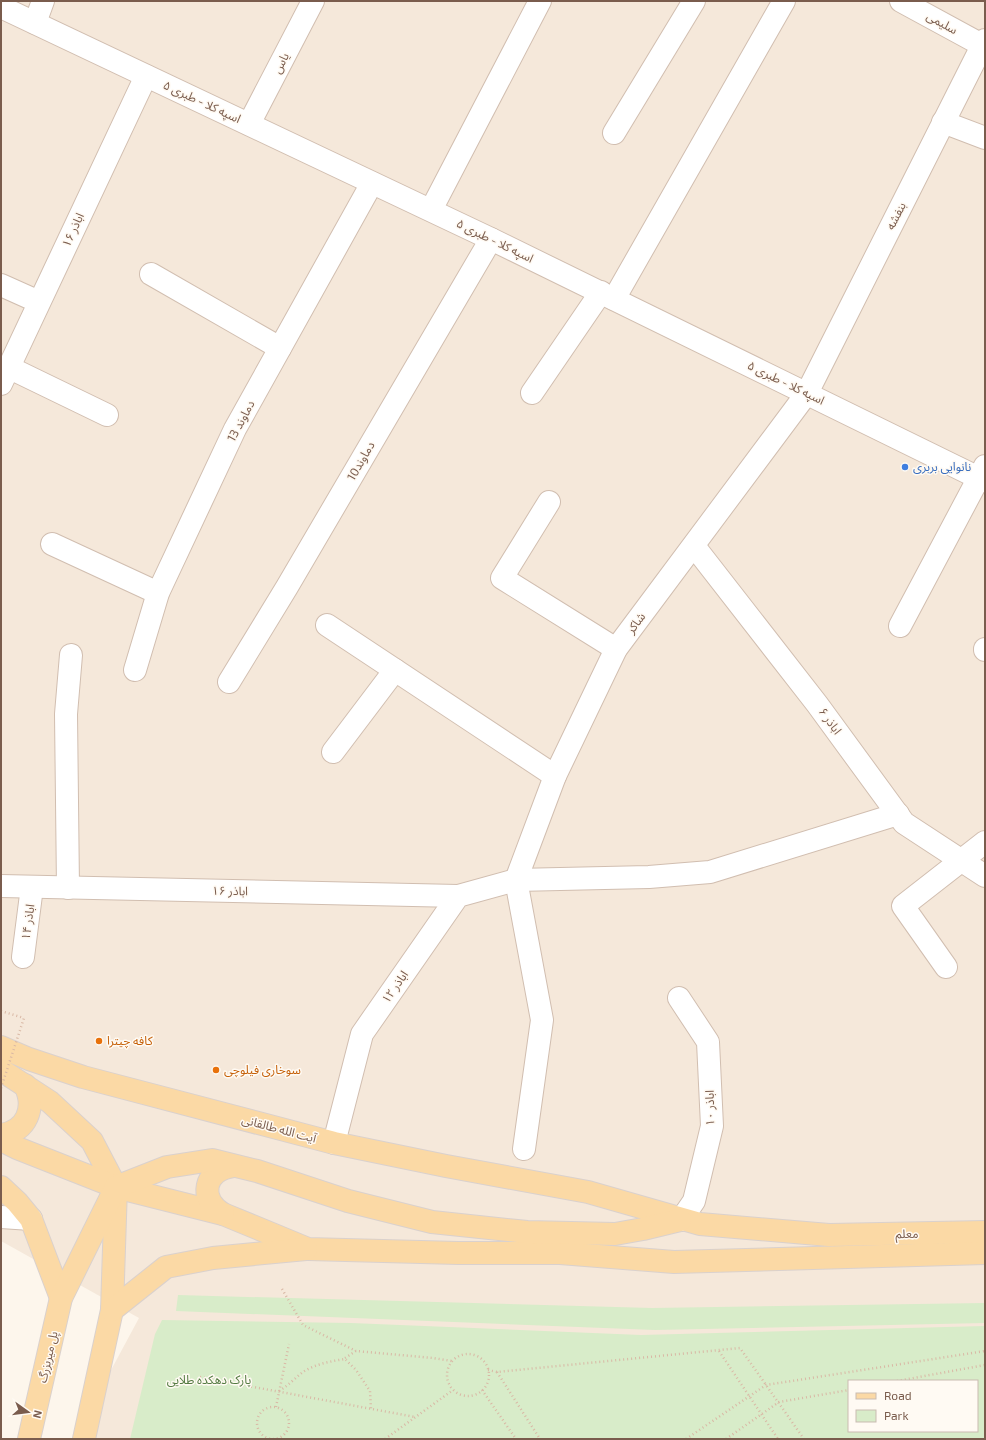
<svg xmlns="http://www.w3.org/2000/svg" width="986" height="1440" viewBox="0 0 986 1440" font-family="'Exo 2','Noto Sans Arabic',sans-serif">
  <rect width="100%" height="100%" fill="#fdf6ec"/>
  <!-- residential -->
  <path fill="#f5e8da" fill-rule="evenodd" d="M1,1H985V1439H74L139,1318L1,1241ZM849,1381H977V1431H849Z"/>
  <!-- green -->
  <g fill="#d8ecc9" fill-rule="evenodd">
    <polygon points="178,1295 652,1308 985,1303 985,1323 655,1330 176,1311"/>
    <path d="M162,1320L351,1323L641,1335L985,1326V1439H130L155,1334ZM849,1381H977V1431H849Z"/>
  </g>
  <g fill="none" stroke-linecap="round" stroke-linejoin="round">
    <!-- minor casing -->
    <g stroke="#d1beb0" stroke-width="24">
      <g id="minor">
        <polyline points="901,1 982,45"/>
        <polyline points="1,7 491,239 985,481"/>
        <polyline points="35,23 43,1"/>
        <polyline points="943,122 985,138"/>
        <polyline points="249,124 313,1"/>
        <polyline points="614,133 694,1"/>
        <polyline points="431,210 540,1"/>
        <polyline points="151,274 280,348"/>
        <polyline points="1,285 39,302"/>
        <polyline points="614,299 784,1"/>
        <polyline points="8,367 107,415"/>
        <polyline points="1,384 146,76"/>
        <polyline points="532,393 601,292"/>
        <polyline points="549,502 502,578 616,649"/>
        <polyline points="52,544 158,593"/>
        <polyline points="694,546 817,704 904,823 985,876"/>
        <polyline points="327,625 555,776"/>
        <polyline points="900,626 985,466"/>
        <polyline points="985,650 985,649"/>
        <polyline points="135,670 158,593 235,429 372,183"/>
        <polyline points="229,682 287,587 491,239"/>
        <polyline points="333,752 395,670"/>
        <polyline points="516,880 555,776 616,649 807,393 985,40"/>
        <polyline points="516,880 542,1020 524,1149"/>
        <polyline points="1,886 458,896"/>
        <polyline points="68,888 66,714 71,655"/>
        <polyline points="23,957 32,887"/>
        <polyline points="946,967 903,906 985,842"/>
        <polyline points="679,998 708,1042 712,1126 694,1201 681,1220"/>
        <polyline points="334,1143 362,1034 458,896 516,880 649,877 710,872 898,814"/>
        <polyline points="1,1217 31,1219"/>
      </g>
    </g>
    <!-- major casing -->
    <g stroke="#dad1cd" stroke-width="24">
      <g id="major">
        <polyline points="1,1047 29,1059 83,1077 334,1143 446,1166 588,1192 700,1224 829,1235 985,1232"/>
        <polyline points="1,1070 50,1102 92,1141 116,1187 112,1310 84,1439"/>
        <path d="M1,1135C27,1131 36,1108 25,1085"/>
        <polyline points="1,1140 17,1148 116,1187 223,1214 308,1249 458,1253 560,1253 674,1262 985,1253"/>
        <polyline points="1,1187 17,1202 31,1219 61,1298"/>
        <path d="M223,1214C198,1199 204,1170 233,1166"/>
        <polyline points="112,1310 166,1267 213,1258 306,1249"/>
        <polyline points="29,1439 61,1298 116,1187 167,1167 212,1160 257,1171 348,1201 432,1222 527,1232 615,1234 643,1229 680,1220"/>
      </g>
    </g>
    <!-- path -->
    <g stroke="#d9b8a5" stroke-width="2.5" stroke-dasharray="1 3" stroke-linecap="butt">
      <polyline points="1,1011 24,1018"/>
      <polyline points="282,1289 303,1325 356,1351"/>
      <polyline points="719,1351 778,1439"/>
      <circle cx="468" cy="1375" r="21"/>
      <polyline points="345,1358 356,1351 433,1358 452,1361"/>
      <polyline points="488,1370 497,1372 740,1348 804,1439"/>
      <polyline points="497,1372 540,1439"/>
      <polyline points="200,1377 415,1417"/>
      <polyline points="897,1381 985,1365"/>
      <polyline points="482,1390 516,1439"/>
      <path d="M279,1391C288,1386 295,1378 303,1372C315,1364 332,1361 345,1359L356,1370L370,1391L371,1409"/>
      <polyline points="276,1407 289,1344"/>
      <circle cx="273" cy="1423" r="16"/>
      <polyline points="385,1439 453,1390"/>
      <polyline points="686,1439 766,1385 985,1351"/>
      <polyline points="726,1439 779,1402 849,1390"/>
    </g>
    <!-- minor -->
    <use href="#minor" stroke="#fff" stroke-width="22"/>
    <!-- major -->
    <use href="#major" stroke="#fbd9a5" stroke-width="22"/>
    <!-- path-bridge -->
    <polyline stroke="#d9b8a5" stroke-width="2.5" stroke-dasharray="1 3" stroke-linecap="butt" points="1,1088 24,1018"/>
  </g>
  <!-- markers -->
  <circle fill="#3f7fe0" stroke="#fffaf3" stroke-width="1.5" cx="905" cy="467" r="4"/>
  <g fill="#e8710a" stroke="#fffaf3" stroke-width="1.5">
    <circle cx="99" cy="1041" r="4"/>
    <circle cx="216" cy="1070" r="4"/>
  </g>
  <g text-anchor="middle" stroke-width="3" stroke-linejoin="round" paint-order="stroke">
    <!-- street labels -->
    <g font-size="12" fill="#7a5c4d" stroke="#fffaf3">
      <text transform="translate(942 23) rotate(29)" y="4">سلیمی</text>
      <text transform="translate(281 63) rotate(-63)" y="4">یاس</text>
      <text transform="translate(202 102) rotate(25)" y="4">اسپه کلا - طبری ۵</text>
      <text transform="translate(896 216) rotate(-63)" y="4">بنفشه</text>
      <text transform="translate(73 230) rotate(-65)" y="4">اباذر ۱۶</text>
      <text transform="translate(495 241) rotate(26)" y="4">اسپه کلا - طبری ۵</text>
      <text transform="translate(786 383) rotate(26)" y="4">اسپه کلا - طبری ۵</text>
      <text transform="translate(241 421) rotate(-62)" y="4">دماوند 13</text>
      <text transform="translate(361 461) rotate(-60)" y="4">دماوند10</text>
      <text transform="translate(636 623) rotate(-53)" y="4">شاکر</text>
      <text transform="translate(830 721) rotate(54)" y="4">اباذر ۶</text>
      <text transform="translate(230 891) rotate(1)" y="4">اباذر ۱۶</text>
      <text transform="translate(28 922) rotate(-82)" y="4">اباذر ۱۴</text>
      <text transform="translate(395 987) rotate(-55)" y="4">اباذر ۱۲</text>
      <text transform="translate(710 1108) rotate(-91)" y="4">اباذر ۱۰</text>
      <text transform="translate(279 1129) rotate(15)" y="4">آیت الله طالقانی</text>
      <text transform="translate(907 1234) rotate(-1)" y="4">معلم</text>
      <text transform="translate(48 1357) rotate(-77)" y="4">پل میربزرگ</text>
    </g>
    <!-- shop labels -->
    <g font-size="12" fill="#366cbe" stroke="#fffaf3" text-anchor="start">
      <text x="913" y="471">نانوایی بربری</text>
    </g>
    <!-- food labels -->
    <g font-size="12" fill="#c56008" stroke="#fffaf3" text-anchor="start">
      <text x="107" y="1045">کافه چیترا</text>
      <text x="224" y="1074">سوخاری فیلوچی</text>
    </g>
    <!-- park labels -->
    <g font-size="12" fill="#537a41" stroke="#fffaf3">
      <text x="209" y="1384">پارک دهکده طلایی</text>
    </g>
  </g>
  <!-- border -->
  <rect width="986" height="1440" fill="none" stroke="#7a5c4d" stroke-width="4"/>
  <!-- legend -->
  <rect x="848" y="1380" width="130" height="52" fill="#fffaf3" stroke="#cabbb1"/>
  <rect x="856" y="1393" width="20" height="6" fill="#fbd9a5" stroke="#cabbb1"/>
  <text x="884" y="1400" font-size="12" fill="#7a5c4d">Road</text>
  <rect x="856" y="1410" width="20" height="12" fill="#d8ecc9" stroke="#cabbb1"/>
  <text x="884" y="1420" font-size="12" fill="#7a5c4d">Park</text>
  <!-- north arrow -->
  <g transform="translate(28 1412) rotate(104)" stroke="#fffaf3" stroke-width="3" paint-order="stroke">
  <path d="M0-3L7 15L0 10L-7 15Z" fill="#7a5c4d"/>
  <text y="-6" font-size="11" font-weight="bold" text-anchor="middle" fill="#7a5c4d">N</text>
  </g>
</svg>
